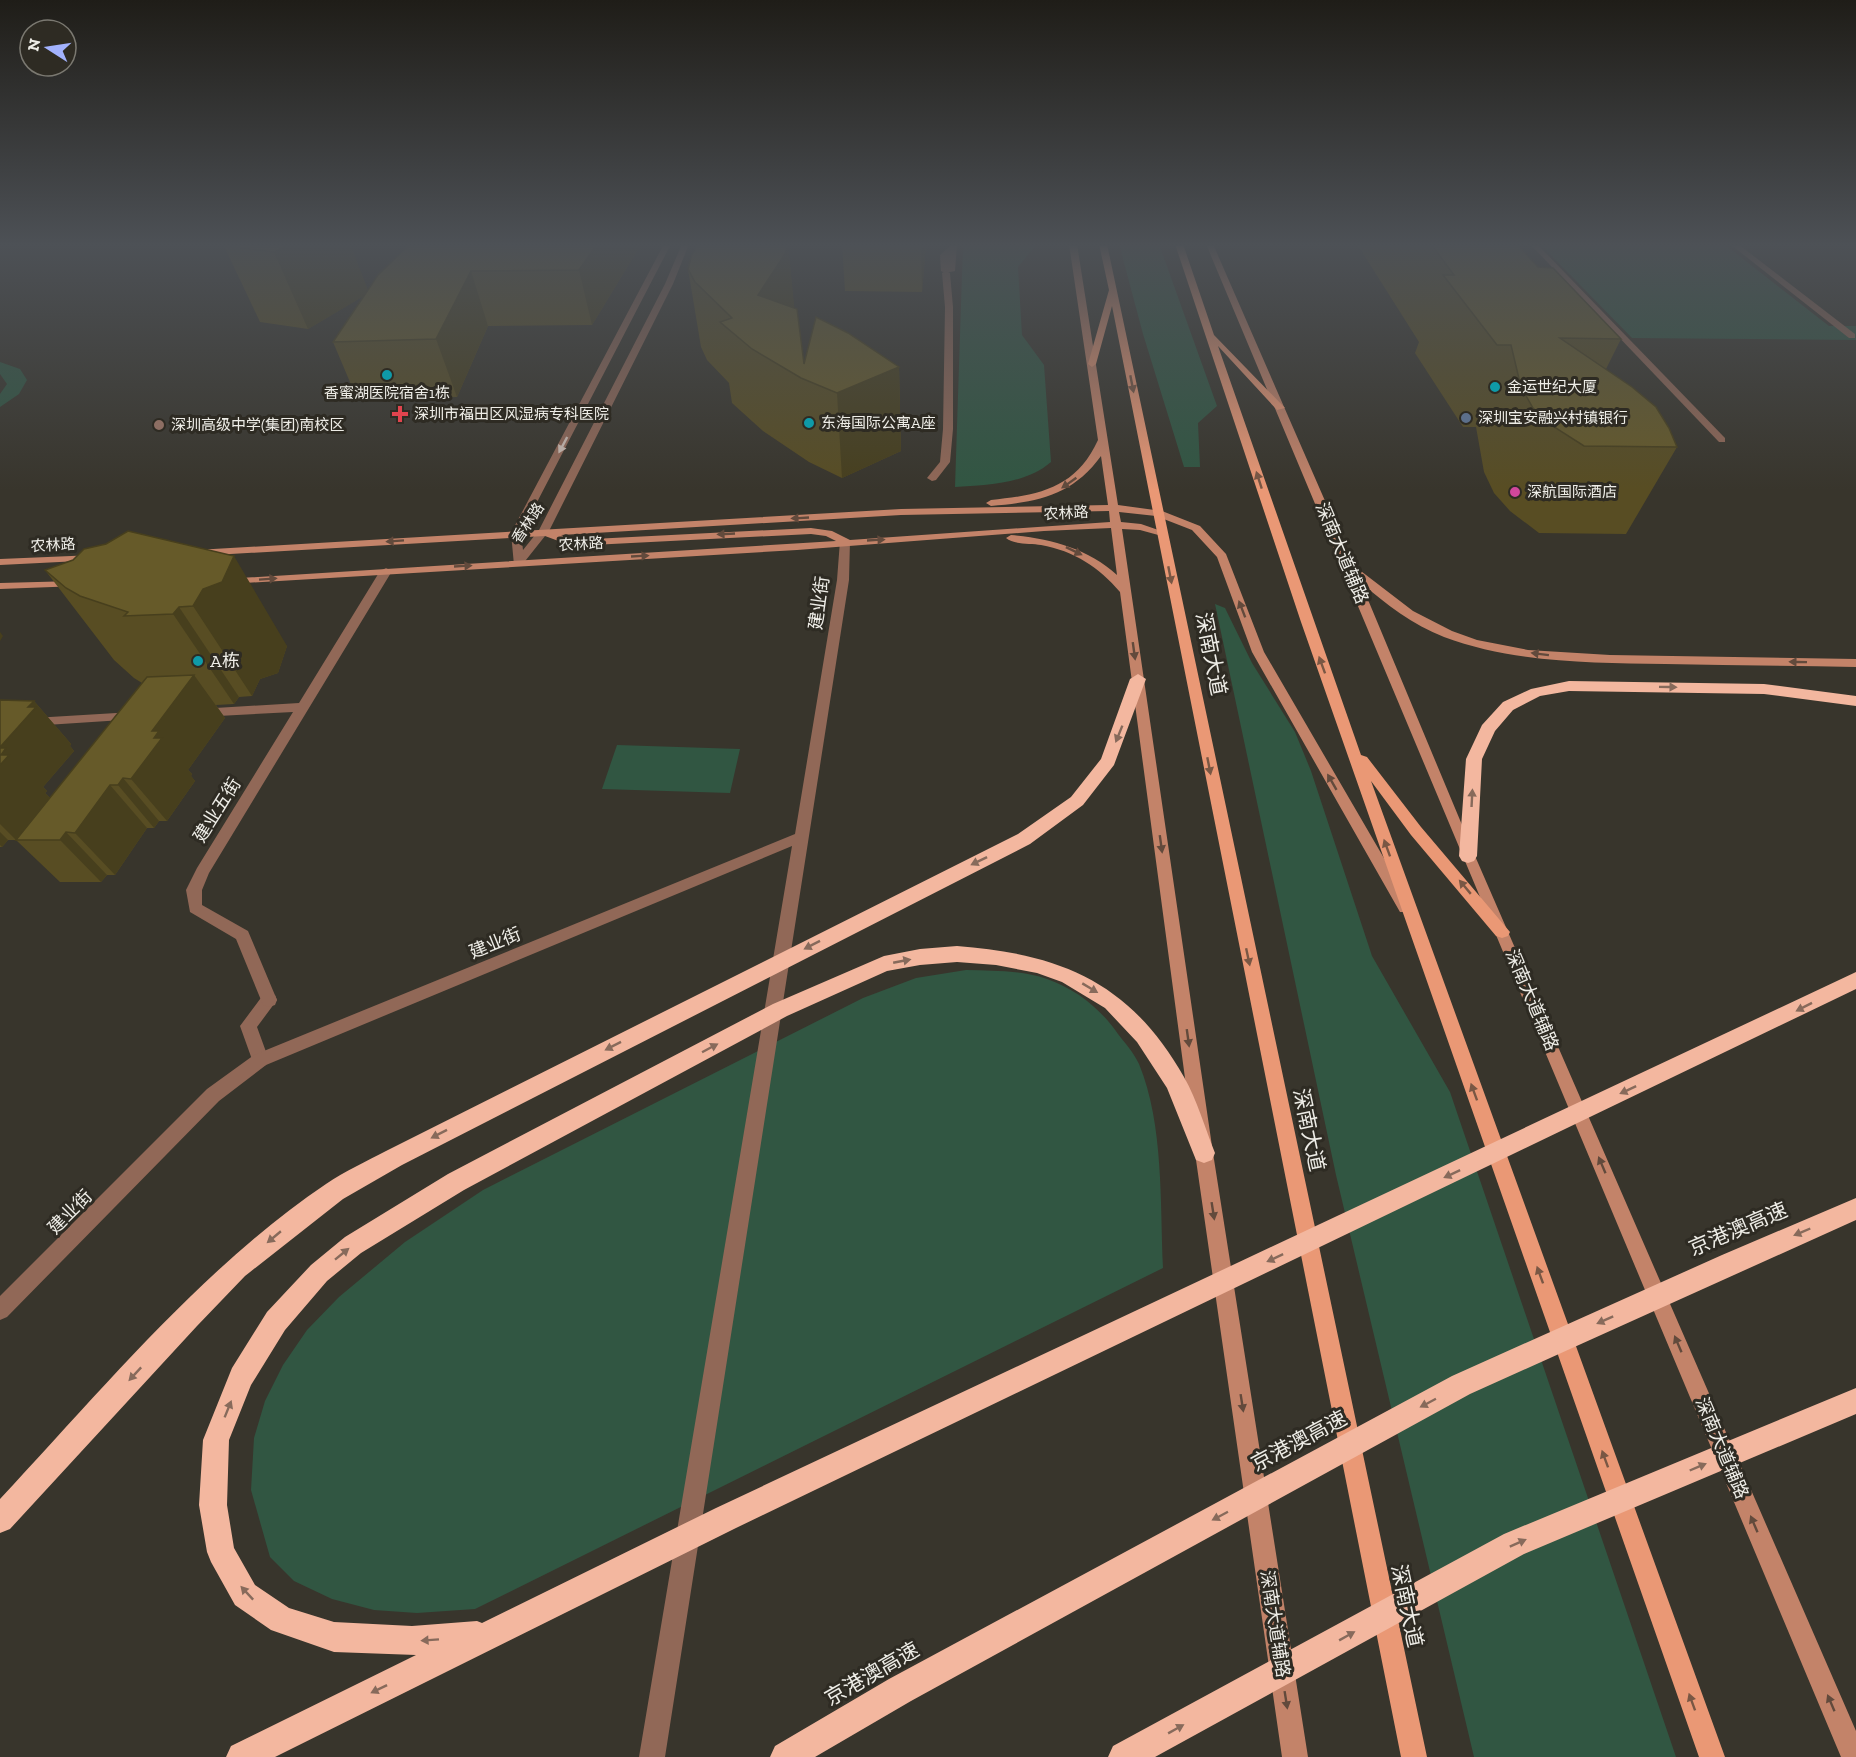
<svg xmlns="http://www.w3.org/2000/svg" width="1856" height="1757" viewBox="0 0 1856 1757" font-family="'Zilla Slab','Noto Sans SC',serif">
  <rect width="100%" height="100%" fill="#38352c"/>
  <!-- green -->
  <g fill="#315642">
    <path d="M963,244H1037L1018,267L1022,335L1044,365L1051,462C1026,484 987,485 955,487Z"/>
    <polygon points="1119,244 1159,244 1217,406 1198,423 1200,467 1184,467 1143,334"/>
    <polygon points="1540,244 1724,244 1829,326 1856,326 1856,340 1632,338"/>
    <polygon points="0,362 20,369 27,380 19,394 0,407 0,394 7,384 0,374"/>
    <polygon points="1215,604 1225,608 1252,663 1295,732 1311,771 1372,956 1450,1092 1676,1757 1474,1757 1336,1175"/>
    <polygon points="617,745 740,749 730,793 602,789"/>
    <path d="M966,970C993,971 1021,970 1047,979C1076,989 1101,1009 1118,1034C1125,1043 1134,1053 1139,1064C1164,1125 1160,1202 1163,1268L475,1609L417,1613L374,1610L332,1599L294,1581L270,1557L251,1490L254,1438L265,1401L283,1365L307,1330L339,1297L405,1242L483,1190L863,998L916,978Z"/>
  </g>
  <g fill="none" stroke-linecap="round" stroke-linejoin="round">
    <!-- pedestrian -->
    <g fill="#916857" fill-rule="evenodd">
      <polygon points="946,271 950,273 953,307 953,429 950,462 936,480 932,481 927,478 940,462 943,429 945,307 942,273"/>
      <polygon points="269,993 275,995 277,1000 257,1027 269,1060 266,1065 260,1068 254,1065 240,1026 263,995"/>
    </g>
    <!-- minor -->
    <g fill="#916857" fill-rule="evenodd">
      <polygon points="949,244 957,244 955,271 945,273 941,271 940,255 949,247"/>
      <polygon points="1530,244 1537,244 1725,438 1725,442 1719,442"/>
      <polygon points="1730,244 1738,244 1855,334 1855,338 1849,338"/>
      <polygon points="845,538 850,541 849,580 665,1757 639,1757 792,846 266,1065 219,1101 7,1317 0,1320 0,1296 207,1089 254,1055 795,834 837,580 840,541"/>
      <polygon points="386,568 392,571 209,873 202,890 202,905 248,931 277,1000 275,1005 269,1007 263,1005 261,1000 236,939 190,912 186,890 197,868 293,712 199,717 193,713 199,709 299,703 380,571"/>
      <polygon points="133,712 139,716 138,719 0,728 0,720"/>
    </g>
    <!-- tertiary -->
    <polygon fill="#916857" fill-rule="evenodd" points="664,244 671,244 521,533 523,550 539,530 665,284 682,244 689,244 673,284 549,531 522,565 514,565 511,533"/>
    <!-- secondary -->
    <g fill="#c38369" fill-rule="evenodd">
      <path d="M1069,244H1077L1118,505L1162,511L1200,526L1226,554L1264,652L1413,908L1410,912H1400L1252,652L1217,557L1192,530L1156,516L1119,512L1121,522L1141,524L1167,533L1162,536L1140,530L1122,529L1213,1153L1308,1757H1282L1195,1153L1120,592C1099,567 1074,551 1041,545C1031,543 1014,545 1006,538L1011,535C1051,539 1087,548 1117,575L1111,528L1044,531L797,550L228,584L222,581L224,579L836,541L826,536L811,534L572,546L545,536L196,556L191,553L196,550L901,509L1108,505L1101,456C1072,496 1037,502 991,506L986,503L991,500C1040,495 1076,488 1098,440ZM1109,511L1110,522L850,540L832,531L811,528L573,540L561,535L901,515Z"/>
      <path d="M1206,244H1213L1353,565L1413,611L1452,631L1477,640L1528,650L1610,655L1856,659V667C1792,666 1728,665 1665,664C1591,663 1514,663 1444,637C1413,625 1386,604 1361,583L1475,856L1856,1731V1757H1841Z"/>
      <polygon points="95,555 99,556 99,560 0,565 0,559"/>
      <polygon points="75,581 79,582 79,586 0,589 0,583"/>
    </g>
    <!-- primary -->
    <g fill="#ea9875" fill-rule="evenodd">
      <polygon points="1099,244 1107,244 1427,1757 1401,1757 1112,306 1096,364 1092,367 1088,364 1109,290"/>
      <polygon points="1175,244 1183,244 1214,335 1285,408 1277,410 1218,346 1361,755 1367,757 1421,827 1510,932 1508,936 1502,938 1496,936 1411,835 1371,781 1725,1757 1699,1757 1301,622"/>
    </g>
    <!-- motorway -->
    <g fill="#f3b79f" fill-rule="evenodd">
      <path d="M1138,674L1146,679L1114,765L1083,805L1030,844L402,1165L343,1199L245,1276L197,1326L10,1529L0,1533V1499C101,1391 204,1266 326,1184C345,1171 367,1161 386,1151L1018,834L1071,797L1101,759L1130,679Z"/>
      <polygon points="1569,681 1764,684 1856,696 1856,706 1764,694 1569,691 1540,696 1513,710 1495,731 1482,759 1477,856 1474,861 1468,863 1462,861 1459,856 1466,759 1482,725 1503,702 1531,689"/>
      <path d="M957,946C1061,954 1130,982 1184,1077C1197,1100 1205,1128 1215,1153L1212,1160L1204,1163L1196,1160L1167,1088L1137,1042L1105,1008L1062,982L1037,973L996,965L957,962L920,965L887,971L787,1016L464,1190L361,1253L327,1281L285,1330L251,1385L229,1440L227,1505L234,1548L255,1585L289,1608L334,1622L412,1626L477,1621L482,1623L716,1508L1856,972V989L736,1528L275,1757H226L231,1746L416,1655L334,1652L271,1630L235,1605L211,1562L207,1552L199,1505L203,1440L232,1368L267,1312L311,1265L345,1237L448,1174L773,1004L884,956L920,949Z"/>
      <polygon points="1856,1198 1856,1220 1470,1394 911,1701 815,1757 770,1757 775,1746 889,1679 1452,1376 1722,1255"/>
      <polygon points="1856,1388 1856,1414 1524,1554 1155,1757 1108,1757 1113,1746 1504,1534"/>
    </g>
  </g>
  <!-- wall -->
  <g fill="#584d23">
    <polygon points="227,244 350,244 368,291 410,244 640,246 592,325 488,326 457,397 358,401 333,342 365,295 308,329 260,322 224,246"/>
    <polygon points="698,244 788,244 794,308 804,364 899,367 901,451 842,478 809,462 763,431 732,403 729,383 707,360 701,347 688,269"/>
    <polygon points="842,244 926,244 922,292 845,291"/>
    <polygon points="1357,244 1517,244 1538,267 1621,339 1606,369 1677,447 1626,534 1539,533 1510,511 1494,493 1484,472 1476,427 1463,427 1415,353 1419,342"/>
    <polygon points="84,549 287,646 278,673 260,679 252,696 239,697 234,704 216,705 225,718 188,770 192,774 191,776 195,781 167,821 159,821 154,828 147,828 115,875 107,875 101,882 60,882 16,840 142,683 134,678 114,660 45,570 73,560"/>
    <polygon points="0,700 34,701 71,744 70,746 74,751 43,787 47,791 45,793 50,798 16,840 8,840 2,847 0,847"/>
  </g>
  <!-- shaded-wall -->
  <g fill="#473f1d">
    <polygon points="290,244 350,244 369,293 308,329 274,252"/>
    <polygon points="597,244 640,244 640,246 592,325 579,270"/>
    <polygon points="787,244 788,244 795,314 758,295"/>
    <polygon points="921,244 926,244 922,292"/>
    <polygon points="471,271 488,326 457,397 436,339"/>
    <polygon points="899,367 901,451 842,478 837,393"/>
    <polygon points="234,556 287,646 278,673 260,679 252,696 193,606 203,589"/>
    <polygon points="179,607 239,697 234,704 173,614"/>
    <polygon points="0,632 3,636 0,641"/>
    <polygon points="194,675 225,718 188,770 192,774 191,776 195,781 167,821 131,779 154,738 152,731"/>
    <polygon points="34,701 71,744 70,746 74,751 43,787 47,791 45,793 50,798 16,840 0,824 0,748 28,707"/>
    <polygon points="123,778 159,821 154,828 118,785"/>
    <polygon points="110,785 147,828 115,875 75,833"/>
    <polygon points="0,832 8,840 2,847 0,845"/>
    <polygon points="66,832 107,875 101,882 60,840"/>
  </g>
  <!-- building -->
  <g fill="#665a29" stroke="#473f1d" stroke-width="1.5">
    <polygon points="227,244 290,244 274,252 224,246"/>
    <polygon points="410,244 597,244 579,270 471,271 436,339 333,342 378,275"/>
    <polygon points="698,244 787,244 785,254 758,295 797,309 804,364 816,317 848,333 899,367 837,393 801,378 752,349 720,322 732,318 695,282 688,269 692,254"/>
    <polygon points="1431,244 1517,244 1538,267 1553,268 1621,339 1560,338 1632,387 1656,407 1669,428 1677,447 1584,446 1551,425 1533,408 1521,387 1511,345 1497,345 1443,275 1454,275"/>
    <polygon points="128,531 234,556 222,582 203,589 193,606 179,607 173,614 124,616 128,612 80,596 66,588 45,570 73,560 84,549 106,544"/>
    <polygon points="194,675 152,731 159,731 154,738 162,738 131,779 123,778 118,785 110,785 75,833 66,832 60,840 16,840 147,677"/>
    <polygon points="0,700 34,701 28,707 36,707 0,747"/>
    <polygon points="0,748 6,748 1,755 9,755 0,765"/>
  </g>
  <!-- one-way arrows -->
  <defs><path id="oneway-solid" d="M-6-.8H1V-3.2L6.5 0L1 3.2V.8H-6Z" transform="scale(1.5)"/></defs>
  <g fill="#795744">
    <use href="#oneway-solid" transform="translate(1132 384) rotate(79)"/>
    <use href="#oneway-solid" transform="translate(1259 480) rotate(-108)"/>
    <use href="#oneway-solid" transform="translate(1170 575) rotate(79)"/>
    <use href="#oneway-solid" transform="translate(1322 665) rotate(-110)"/>
    <use href="#oneway-solid" transform="translate(1209 766) rotate(79)"/>
    <use href="#oneway-solid" transform="translate(1387 848) rotate(-110)"/>
    <use href="#oneway-solid" transform="translate(1465 887) rotate(-130)"/>
    <use href="#oneway-solid" transform="translate(1248 957) rotate(78)"/>
    <use href="#oneway-solid" transform="translate(1474 1092) rotate(-110)"/>
    <use href="#oneway-solid" transform="translate(1540 1275) rotate(-110)"/>
    <use href="#oneway-solid" transform="translate(1605 1459) rotate(-110)"/>
    <use href="#oneway-solid" transform="translate(1692 1702) rotate(-110)"/>
  </g>
  <use fill="#cdbeb5" href="#oneway-solid" transform="translate(563 445) rotate(118)"/>
  <g fill="#624a3c">
    <use href="#oneway-solid" transform="translate(1069 483) rotate(145)"/>
    <use href="#oneway-solid" transform="translate(800 518) rotate(177)"/>
    <use href="#oneway-solid" transform="translate(726 534) rotate(177)"/>
    <use href="#oneway-solid" transform="translate(876 540) rotate(-3)"/>
    <use href="#oneway-solid" transform="translate(395 541) rotate(176)"/>
    <use href="#oneway-solid" transform="translate(1074 551) rotate(26)"/>
    <use href="#oneway-solid" transform="translate(640 556) rotate(-3)"/>
    <use href="#oneway-solid" transform="translate(463 566) rotate(-3)"/>
    <use href="#oneway-solid" transform="translate(268 579) rotate(-4)"/>
    <use href="#oneway-solid" transform="translate(1242 609) rotate(-111)"/>
    <use href="#oneway-solid" transform="translate(1134 651) rotate(82)"/>
    <use href="#oneway-solid" transform="translate(1540 654) rotate(-173)"/>
    <use href="#oneway-solid" transform="translate(1798 662) rotate(-179)"/>
    <use href="#oneway-solid" transform="translate(1332 782) rotate(-120)"/>
    <use href="#oneway-solid" transform="translate(1161 844) rotate(82)"/>
    <use href="#oneway-solid" transform="translate(1188 1038) rotate(82)"/>
    <use href="#oneway-solid" transform="translate(1602 1165) rotate(-113)"/>
    <use href="#oneway-solid" transform="translate(1213 1211) rotate(81)"/>
    <use href="#oneway-solid" transform="translate(1678 1344) rotate(-113)"/>
    <use href="#oneway-solid" transform="translate(1242 1403) rotate(81)"/>
    <use href="#oneway-solid" transform="translate(1754 1524) rotate(-113)"/>
    <use href="#oneway-solid" transform="translate(1286 1700) rotate(81)"/>
    <use href="#oneway-solid" transform="translate(1831 1703) rotate(-113)"/>
  </g>
  <g fill="#876a5b">
    <use href="#oneway-solid" transform="translate(1668 687) rotate(1)"/>
    <use href="#oneway-solid" transform="translate(1119 734) rotate(112)"/>
    <use href="#oneway-solid" transform="translate(1472 798) rotate(-87)"/>
    <use href="#oneway-solid" transform="translate(979 861) rotate(154)"/>
    <use href="#oneway-solid" transform="translate(812 945) rotate(153)"/>
    <use href="#oneway-solid" transform="translate(902 961) rotate(-11)"/>
    <use href="#oneway-solid" transform="translate(1090 988) rotate(31)"/>
    <use href="#oneway-solid" transform="translate(1804 1007) rotate(153)"/>
    <use href="#oneway-solid" transform="translate(613 1046) rotate(153)"/>
    <use href="#oneway-solid" transform="translate(710 1048) rotate(-28)"/>
    <use href="#oneway-solid" transform="translate(1628 1090) rotate(155)"/>
    <use href="#oneway-solid" transform="translate(439 1134) rotate(153)"/>
    <use href="#oneway-solid" transform="translate(1452 1174) rotate(155)"/>
    <use href="#oneway-solid" transform="translate(1802 1232) rotate(157)"/>
    <use href="#oneway-solid" transform="translate(274 1237) rotate(140)"/>
    <use href="#oneway-solid" transform="translate(342 1254) rotate(-39)"/>
    <use href="#oneway-solid" transform="translate(1275 1258) rotate(155)"/>
    <use href="#oneway-solid" transform="translate(1605 1320) rotate(156)"/>
    <use href="#oneway-solid" transform="translate(135 1374) rotate(133)"/>
    <use href="#oneway-solid" transform="translate(1428 1403) rotate(152)"/>
    <use href="#oneway-solid" transform="translate(228 1409) rotate(-68)"/>
    <use href="#oneway-solid" transform="translate(1698 1467) rotate(-23)"/>
    <use href="#oneway-solid" transform="translate(1220 1516) rotate(152)"/>
    <use href="#oneway-solid" transform="translate(1518 1543) rotate(-24)"/>
    <use href="#oneway-solid" transform="translate(247 1593) rotate(-133)"/>
    <use href="#oneway-solid" transform="translate(1347 1636) rotate(-29)"/>
    <use href="#oneway-solid" transform="translate(430 1640) rotate(176)"/>
    <use href="#oneway-solid" transform="translate(379 1689) rotate(154)"/>
    <use href="#oneway-solid" transform="translate(1176 1729) rotate(-29)"/>
  </g>
  <!-- sky -->
  <linearGradient id="sky" x2="0" y2="1"><stop stop-color="#1f1d18"/><stop offset="0.5" stop-color="#4d5156"/><stop offset="1" stop-color="#4d5156" stop-opacity="0"/></linearGradient>
  <rect width="1856" height="490" fill="url(#sky)"/>
  <!-- markers -->
  <g fill="#0f9aa8" stroke="#2e2b23" stroke-width="2">
    <circle cx="387" cy="375" r="6"/>
    <circle cx="1495" cy="387" r="6"/>
    <circle cx="809" cy="423" r="6"/>
    <circle cx="198" cy="661" r="6"/>
  </g>
  <path fill="#e0444e" stroke="#2e2b23" stroke-width="2" d="M397 405h6v6h6v6h-6v6h-6v-6h-6v-6h6z"/>
  <circle fill="#5c6f8a" stroke="#2e2b23" stroke-width="2" cx="1466" cy="418" r="6"/>
  <circle fill="#8d6e63" stroke="#2e2b23" stroke-width="2" cx="159" cy="425" r="6"/>
  <circle fill="#d1479c" stroke="#2e2b23" stroke-width="2" cx="1515" cy="492" r="6"/>
  <g text-anchor="middle" stroke-width="6" stroke-linejoin="round" paint-order="stroke">
    <!-- far-poi labels -->
    <g font-size="15" fill="#eeede7" stroke="#2e2b23" text-anchor="start">
      <text x="1507" y="392">金运世纪大厦</text>
      <text x="387" y="398" text-anchor="middle">香蜜湖医院宿舍1栋</text>
      <text x="414" y="419">深圳市福田区风湿病专科医院</text>
      <text x="1478" y="423">深圳宝安融兴村镇银行</text>
      <text x="821" y="428">东海国际公寓A座</text>
      <text x="171" y="430">深圳高级中学(集团)南校区</text>
      <text x="1527" y="497">深航国际酒店</text>
    </g>
    <!-- far-street labels -->
    <g font-size="15" fill="#eeede7" stroke="#2e2b23">
      <text transform="translate(1066 513) rotate(-3)" y="5">农林路</text>
      <text transform="translate(528 523) rotate(-56)" y="5">香林路</text>
      <text transform="translate(581 544) rotate(-3)" y="5">农林路</text>
      <text transform="translate(53 545) rotate(-3)" y="5">农林路</text>
    </g>
    <!-- street labels -->
    <g font-size="18" fill="#eeede7" stroke="#2e2b23">
      <text transform="translate(1342 553) rotate(67)" y="6">深南大道辅路</text>
      <text transform="translate(819 603) rotate(-82)" y="6">建业街</text>
      <text transform="translate(217 810) rotate(-58)" y="6">建业五街</text>
      <text transform="translate(495 943) rotate(-22)" y="6">建业街</text>
      <text transform="translate(1532 1000) rotate(67)" y="6">深南大道辅路</text>
      <text transform="translate(70 1212) rotate(-45)" y="6">建业街</text>
      <text transform="translate(1722 1448) rotate(67)" y="6">深南大道辅路</text>
      <text transform="translate(1275 1624) rotate(81)" y="6">深南大道辅路</text>
    </g>
    <!-- poi labels -->
    <g font-size="18" fill="#eeede7" stroke="#2e2b23" text-anchor="start">
      <text x="210" y="667">A栋</text>
    </g>
    <!-- near-street labels -->
    <g font-size="21" fill="#eeede7" stroke="#2e2b23">
      <text transform="translate(1211 654) rotate(79)" y="7">深南大道</text>
      <text transform="translate(1309 1130) rotate(78)" y="7">深南大道</text>
      <text transform="translate(1738 1229) rotate(-23)" y="7">京港澳高速</text>
      <text transform="translate(1299 1441) rotate(-28)" y="7">京港澳高速</text>
      <text transform="translate(1407 1606) rotate(78)" y="7">深南大道</text>
      <text transform="translate(872 1674) rotate(-30)" y="7">京港澳高速</text>
    </g>
  </g>
  <!-- north arrow -->
  <g transform="translate(48 48) rotate(282)"><circle r="28" fill="#2e2b23" stroke="#7b7971" stroke-width="1.5"/>
  <path d="M0-4.5L10 22L0 15L-10 22Z" fill="#a2b2fd"/>
  <text y="-9" font-size="16" font-weight="bold" text-anchor="middle" fill="#eeede7">N</text>
  </g>
</svg>
